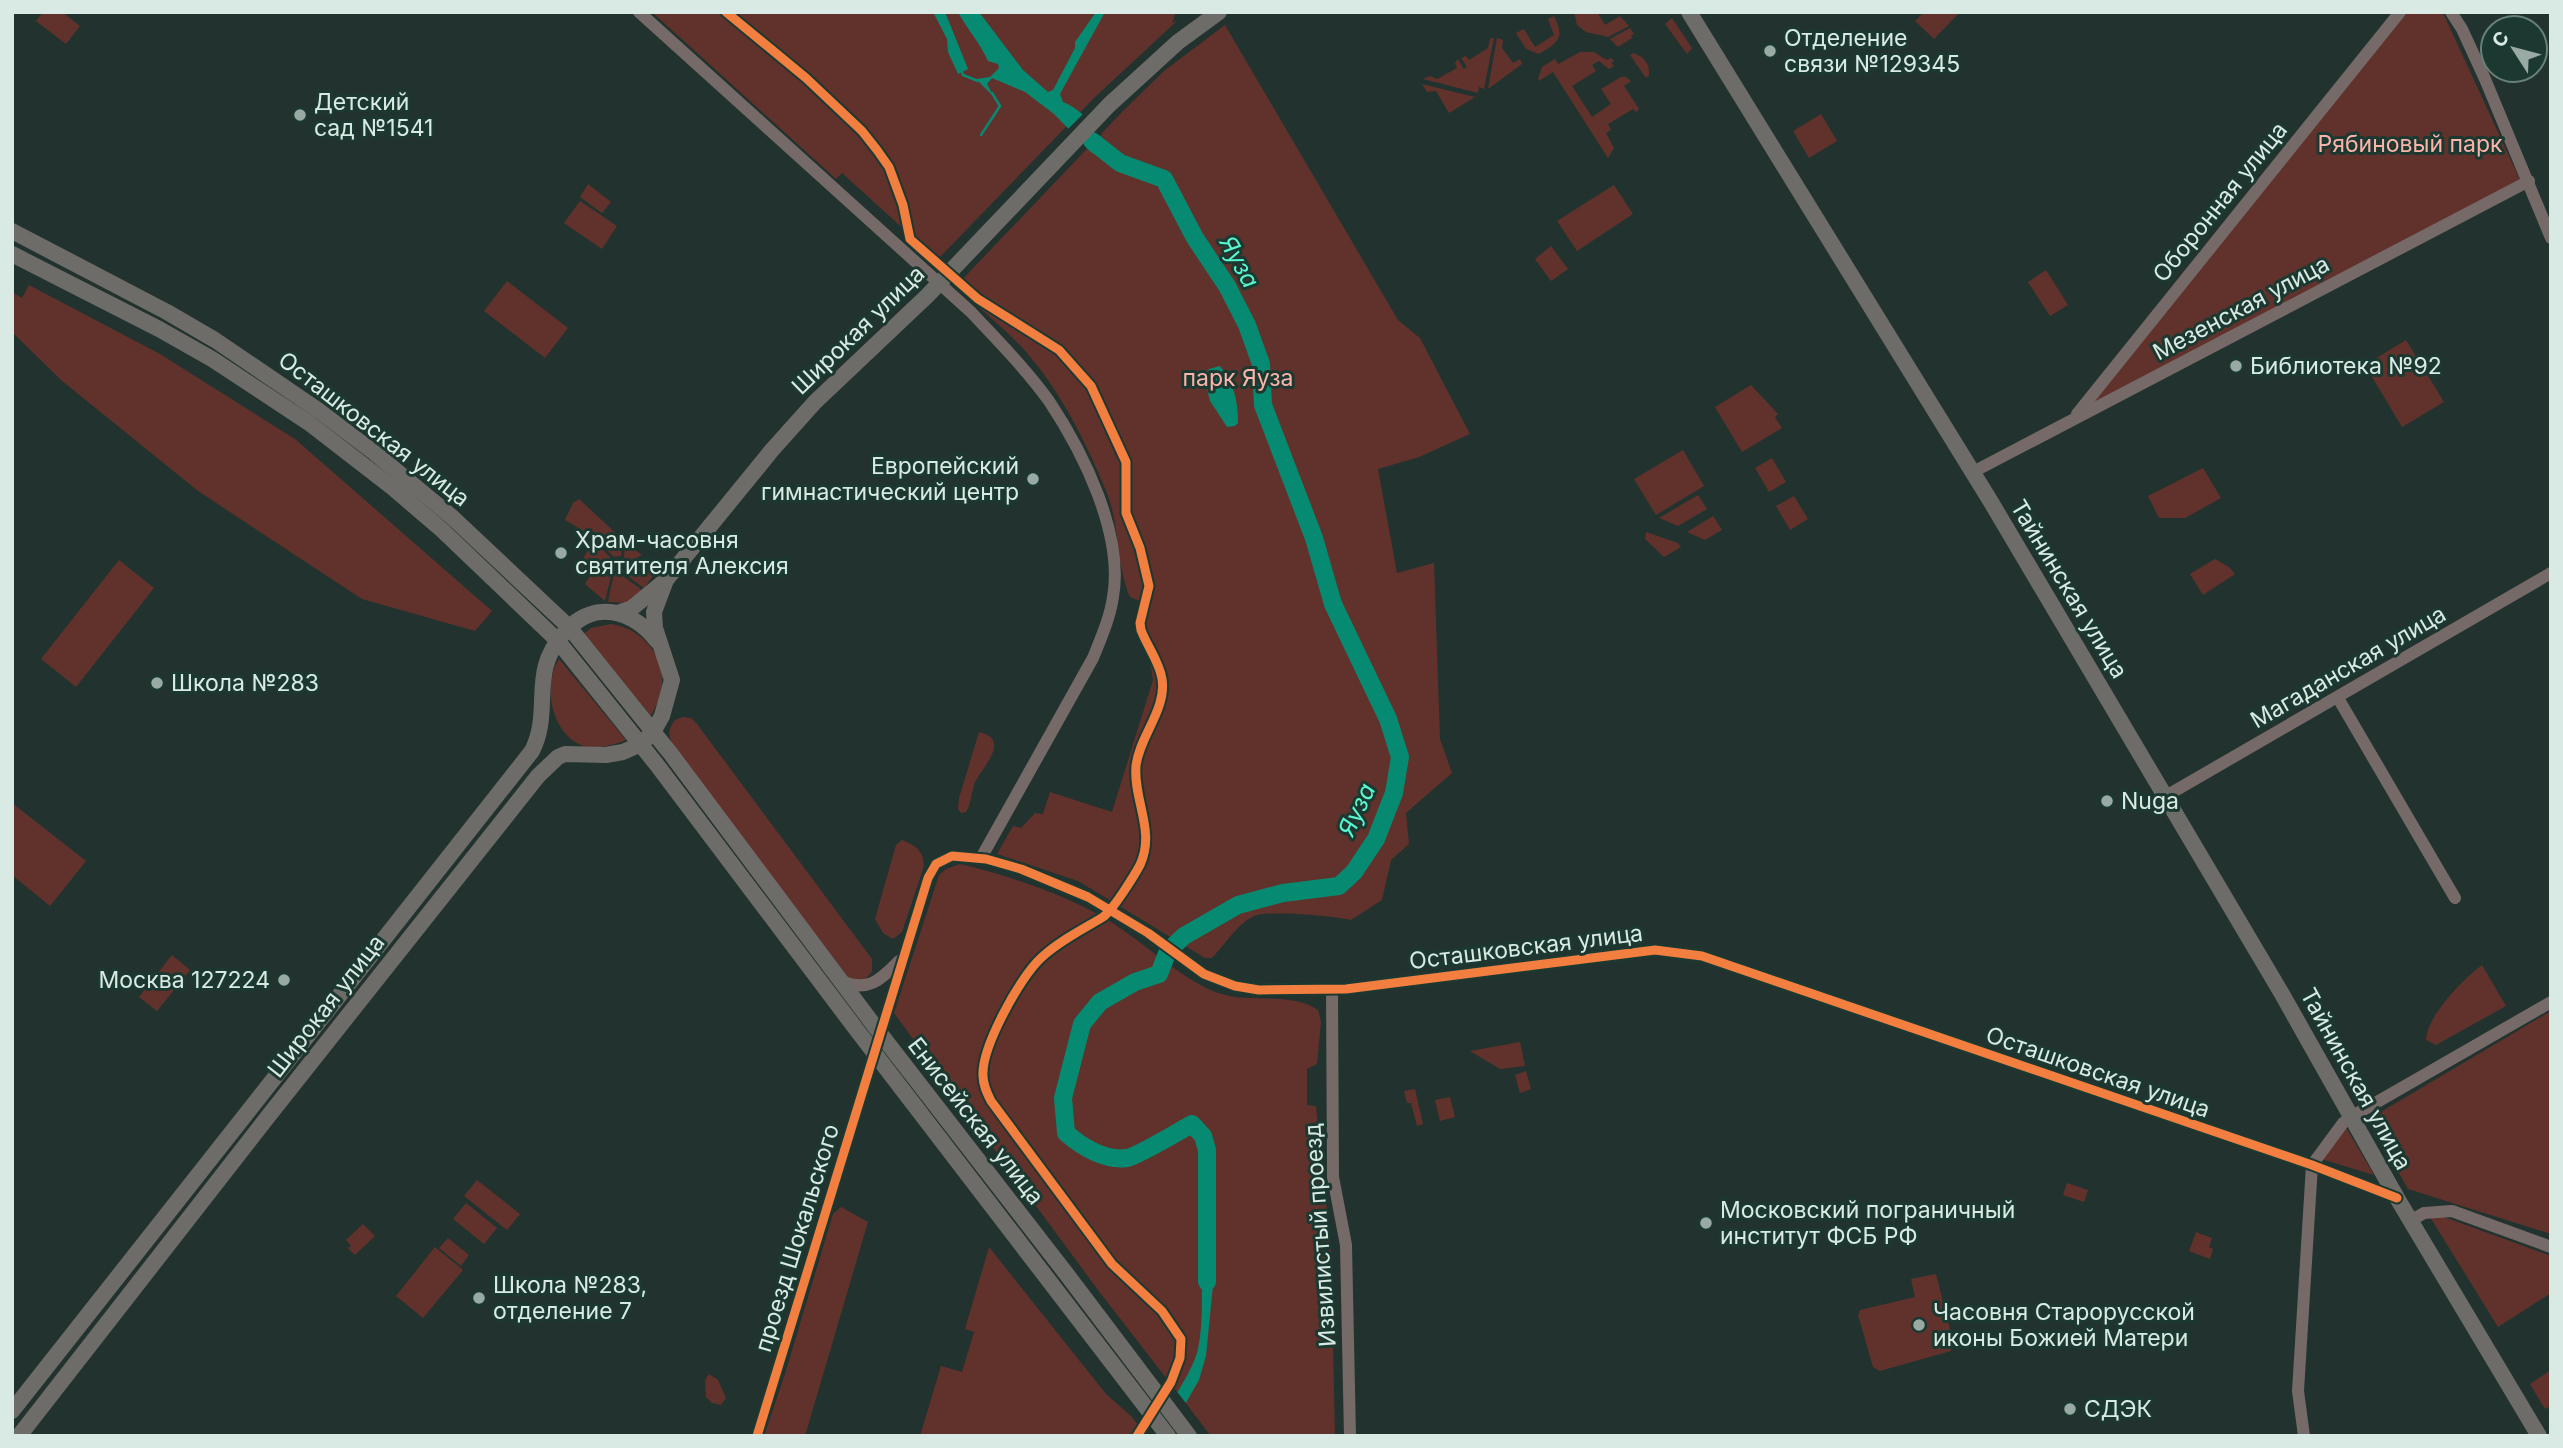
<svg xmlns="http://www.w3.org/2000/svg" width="2563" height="1448" viewBox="0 0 2563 1448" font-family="Inter,sans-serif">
  <rect width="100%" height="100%" fill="#22322e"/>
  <!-- green -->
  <g fill="#61322c">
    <polygon points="43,12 62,12 80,26 66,44 36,21"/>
    <polygon points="652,12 1171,12 1175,15 1172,23 1178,20 1094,98 940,257 930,253 842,173 836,179"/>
    <polygon points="1574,12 1597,12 1605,25 1620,16 1629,26 1608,37 1586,32 1577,25"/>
    <polygon points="1924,12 1960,12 1934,39 1915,21"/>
    <polygon points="2407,12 2438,12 2444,15 2521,182 2086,410"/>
    <path d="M1554,16C1565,38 1559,42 1539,54L1526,49L1516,33L1524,29L1535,47L1554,35L1548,19Z"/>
    <polygon points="1672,18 1692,48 1687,54 1665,24"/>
    <path d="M1225,25L1398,320L1420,338L1470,434L1419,457L1378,469L1397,573L1434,563L1440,739L1452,773L1406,813L1409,844L1391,860L1382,900L1351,920C1335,916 1268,910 1254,916C1236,925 1225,945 1212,958H1205L1078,881L997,854L1013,826L1021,828L1035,813L1043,814L1050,792L1112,812L1153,680L1140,601L1130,597C1116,565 1120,526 1107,493C1087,444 1061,392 1027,353C1005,328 979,309 956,286L1123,111L1164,71Z"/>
    <polygon points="1630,28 1634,34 1631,36 1632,38 1618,47 1610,39"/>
    <polygon points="1494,37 1484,89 1479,87 1478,93 1423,79 1430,76 1437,79 1457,68 1455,63 1458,59 1464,69 1467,67 1461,58 1466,56 1469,60 1488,48 1490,39"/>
    <polygon points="1497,38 1503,40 1502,48 1513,63 1520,59 1522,64 1488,89"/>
    <polygon points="1580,52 1594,52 1607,60 1611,58 1614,61 1611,63 1614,66 1609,69 1599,61 1592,65 1596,71 1572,86 1592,117 1611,104 1601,89 1621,77 1626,77 1631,81 1624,86 1639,109 1636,112 1633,109 1608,124 1611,130 1606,133 1614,148 1608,158 1553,72 1539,81 1538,79 1542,67 1555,59 1558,64"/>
    <path d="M1634,53C1644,57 1650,64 1649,75L1646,78L1630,55Z"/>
    <polygon points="1422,84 1475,97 1449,113 1436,91 1427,92"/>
    <polygon points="1821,114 1837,141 1809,158 1793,131"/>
    <polygon points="588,184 611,202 602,213 580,197"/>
    <polygon points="1614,185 1633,214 1577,251 1557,221"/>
    <polygon points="580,201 617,226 602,249 564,223"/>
    <polygon points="1551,246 1568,269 1551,281 1535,259"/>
    <polygon points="2046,270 2068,305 2050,316 2028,282"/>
    <polygon points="507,281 568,328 545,358 484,311"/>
    <polygon points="29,285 160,354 295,439 492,611 475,631 362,599 198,491 61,380 12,332 12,292 22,298"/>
    <polygon points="2406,340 2444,402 2402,427 2365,365"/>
    <polygon points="1751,385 1778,414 1775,417 1782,428 1742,452 1715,407"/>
    <polygon points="1683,450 1704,486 1656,515 1634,479"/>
    <polygon points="1772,458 1786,482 1769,492 1755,468"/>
    <polygon points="2203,468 2221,498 2185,518 2159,518 2148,496"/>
    <polygon points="1698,495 1707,509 1678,526 1659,518"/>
    <polygon points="1794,496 1808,519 1790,530 1776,506"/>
    <polygon points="579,499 622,539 621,556 614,557 595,538 565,520 573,503"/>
    <polygon points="1713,516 1722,530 1705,540 1687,532"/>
    <polygon points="1646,532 1678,543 1681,547 1664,557 1645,539"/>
    <polygon points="594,541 611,558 609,567 612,572 605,601 585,584 590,576 581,569 584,557"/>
    <polygon points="625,542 642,555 627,563 624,558"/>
    <polygon points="643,558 657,570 644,588 622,572 627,565"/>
    <polygon points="2215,559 2229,567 2235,574 2203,595 2190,574"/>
    <polygon points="119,560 154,588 76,687 41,659"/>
    <path d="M614,573L620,574L642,590C631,604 625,603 608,602Z"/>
    <path d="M611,624C640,628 665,654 662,685C661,697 656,706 651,716L584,634L591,628Z"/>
    <path d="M559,659L626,740C614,745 596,750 583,746C551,734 542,685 559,659Z"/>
    <path d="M683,717L691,718L697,724L872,959V972L863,981L848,977L676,750C669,739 666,731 675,720Z"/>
    <path d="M979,732C1014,740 978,771 974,785C971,795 971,804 966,812L961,813L958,809L959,798Z"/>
    <polygon points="12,803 86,861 50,906 12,875"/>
    <path d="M902,840C916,846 923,850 924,866L902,932L893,939L883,933L875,919L896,845Z"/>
    <path d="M960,864C1004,874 1062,894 1101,916C1140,938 1178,978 1218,993C1250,1004 1290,991 1318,1010L1321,1022L1317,1064L1307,1069V1105L1316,1106L1331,1249L1335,1436H1211L1098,1290L894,1013L939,875L946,869Z"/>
    <polygon points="172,955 190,970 157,1011 139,997"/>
    <path d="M2482,965L2506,1006L2436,1045L2426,1040C2427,1016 2463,979 2482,965Z"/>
    <polygon points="2551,1011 2551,1234 2408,1189 2371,1124 2374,1116"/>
    <polygon points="1520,1042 1525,1066 1500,1069 1470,1051"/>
    <polygon points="1526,1071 1531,1089 1520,1093 1515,1075"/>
    <polygon points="1415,1089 1423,1124 1417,1126 1411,1103 1407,1103 1404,1091"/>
    <polygon points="1450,1097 1455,1117 1440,1121 1435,1100"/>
    <polygon points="2345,1126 2374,1175 2321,1159"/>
    <polygon points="477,1180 520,1214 507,1230 464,1196"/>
    <polygon points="2067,1183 2088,1190 2084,1202 2063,1195"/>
    <polygon points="466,1203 497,1228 484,1244 453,1219"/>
    <polygon points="841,1207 868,1222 805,1436 764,1436 784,1377 833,1214"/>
    <polygon points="2433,1213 2551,1256 2551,1293 2498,1327 2430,1217"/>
    <polygon points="363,1224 375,1236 355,1255 348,1248 351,1246 346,1240"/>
    <polygon points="2196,1232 2212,1238 2209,1247 2213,1249 2210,1259 2189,1251"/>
    <polygon points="448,1238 469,1255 461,1266 439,1248"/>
    <polygon points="435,1247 463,1270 423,1318 396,1296"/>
    <polygon points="989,1247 1106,1394 1131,1416 1147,1436 920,1436 941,1366 962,1372 974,1332 965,1329"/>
    <polygon points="1936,1274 1953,1341 1951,1351 1880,1371 1873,1367 1858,1315 1860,1310 1915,1297 1911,1279"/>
    <polygon points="2551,1370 2551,1406 2545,1409 2530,1384"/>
    <polygon points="709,1374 718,1380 726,1398 721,1405 712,1403 706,1397 705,1380"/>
  </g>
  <!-- water -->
  <g fill="#068a71">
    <polygon points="933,12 945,12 968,69 958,74 948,52 947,39"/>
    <path d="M958,12H979L1023,70L1048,92L1053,90L1075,48V42L1096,12H1105L1060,94L1063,102C1082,109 1105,134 1108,155L1092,153L1054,114L1025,92L992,78L987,84L994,97L976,79L990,77L999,68L998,64L988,61C980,43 967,29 958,12Z"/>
    <path d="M1220,366C1234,383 1238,401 1238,423L1235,426L1227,427L1210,401L1204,376L1209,369Z"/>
    <path d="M1210,1260L1214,1262V1275L1206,1356L1199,1380L1167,1436H1150C1164,1411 1192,1375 1198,1349C1204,1320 1201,1290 1202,1261Z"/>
  </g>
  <!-- pier -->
  <g fill="#22322e">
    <polygon points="1085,112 1102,134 1085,151 1065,132"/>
    <polygon points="1174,1388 1189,1407 1171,1436 1147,1436"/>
  </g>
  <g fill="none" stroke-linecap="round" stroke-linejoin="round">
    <!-- stream -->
    <g stroke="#068a71" stroke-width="2.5">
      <polyline points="961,70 963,75 978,81"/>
      <polyline points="981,135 1000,106 992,93"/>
    </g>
    <!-- river -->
    <path stroke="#068a71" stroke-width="18" d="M1092,141L1120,163L1164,179L1195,238L1227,286L1247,325L1261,364L1263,405L1314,538L1333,604L1388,719L1400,757L1394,793L1376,839L1354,872L1339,886L1283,893L1238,905L1184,936L1168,951L1159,974L1135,982L1100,1002L1082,1024L1063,1098L1066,1133C1082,1147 1105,1161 1127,1158C1138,1156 1179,1131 1192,1124L1203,1136L1207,1150V1282"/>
    <!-- minor -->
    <g stroke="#756a67" stroke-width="12">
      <path d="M639,12L971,312C998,341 1026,369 1049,401C1083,452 1124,534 1113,597C1110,618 1101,638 1093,658L981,858"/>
      <polyline points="2451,12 2462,29 2485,79 2551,238"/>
      <polyline points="2077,414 2400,12"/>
      <polyline points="1973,472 2529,181"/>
      <polyline points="2338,698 2455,898"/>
      <polyline points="2166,796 2551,573"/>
      <path d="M842,981C869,993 881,979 899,961"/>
      <polyline points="1332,989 1333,1177 1346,1245 1350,1436"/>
      <polyline points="2312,1165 2343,1123 2351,1117 2551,1002"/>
      <polyline points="2410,1221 2424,1213 2452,1211 2551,1247"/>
      <polyline points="757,1436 928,878 936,864 952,856 986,859 1021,869 1088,897 1148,933 1204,974 1235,986 1259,990 1346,989 1655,950 1702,956 2312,1165 2397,1198"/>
      <polyline points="2304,1436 2298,1391 2312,1165"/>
    </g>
    <!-- major -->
    <g stroke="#6e6c68" stroke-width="16">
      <polyline points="1689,12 1991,502 2282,994 2397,1198 2539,1436"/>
      <polyline points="12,231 167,312 215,340 318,410 376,454 452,517 569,627 671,754 879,1032 1068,1276 1189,1436"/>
      <polyline points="12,254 159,329 212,359 309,423 393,488 442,530 557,640 657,765 859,1033 1168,1436"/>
      <polyline points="617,613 632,608 666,580 772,450 815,402 927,296 1109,105 1178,42 1219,12"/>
      <path d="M12,1411L532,751C553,709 528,673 564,633C573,622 587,613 601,612C624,610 644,624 657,641"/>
      <polyline points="19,1436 270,1114 538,776 558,757 565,754 606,755 623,752 641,744 653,732 662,716 672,680 655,628 654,612 666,580"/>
    </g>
    <!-- cycleway casing -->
    <g stroke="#1b3931" stroke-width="13">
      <g id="cycleway">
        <path d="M726,12L806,78L862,131L877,150L889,167L903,205L910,239L978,299L1059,350L1091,386L1126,462V513L1140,548L1149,586L1140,623L1141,630C1147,646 1160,663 1162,679C1167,709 1139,737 1136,766C1133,800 1156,831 1140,865C1134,876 1113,910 1103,917C1082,930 1059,941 1041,958C1020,977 981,1048 983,1076C983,1085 987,1093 991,1101L1112,1264L1162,1311L1181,1339L1180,1358L1171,1382L1137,1436"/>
        <polyline points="757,1436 928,878 936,864 952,856 986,859 1021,869 1088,897 1148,933 1204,974 1235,986 1259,990 1346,989 1655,950 1702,956 2312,1165 2397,1198"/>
      </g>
    </g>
    <!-- cycleway -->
    <use href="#cycleway" stroke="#f27e40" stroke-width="9"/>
  </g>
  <!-- markers -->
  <g fill="#99aaa4" stroke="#1b3931" stroke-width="2.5">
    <circle cx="1770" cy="51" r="7"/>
    <circle cx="300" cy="115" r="7"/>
    <circle cx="2236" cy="366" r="7"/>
    <circle cx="1033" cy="479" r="7"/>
    <circle cx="561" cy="553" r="7"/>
    <circle cx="157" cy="683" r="7"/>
    <circle cx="2107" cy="801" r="7"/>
    <circle cx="284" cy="980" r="7"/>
    <circle cx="1706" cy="1223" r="7"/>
    <circle cx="479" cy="1298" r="7"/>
    <circle cx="1919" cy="1325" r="7"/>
    <circle cx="2070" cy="1409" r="7"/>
  </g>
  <g text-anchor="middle" stroke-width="6" stroke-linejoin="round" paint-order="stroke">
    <!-- poi labels -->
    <g font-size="23" fill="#d9eae4" stroke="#1b3931" text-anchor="start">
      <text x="1784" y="46">Отделение<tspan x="1784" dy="26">связи №129345</tspan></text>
      <text x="314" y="110">Детский<tspan x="314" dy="26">сад №1541</tspan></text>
      <text x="2250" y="374">Библиотека №92</text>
      <text x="1019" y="474" text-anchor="end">Европейский<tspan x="1019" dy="26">гимнастический центр</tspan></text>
      <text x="575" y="548">Храм-часовня<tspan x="575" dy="26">святителя Алексия</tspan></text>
      <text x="171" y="691">Школа №283</text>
      <text x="2121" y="809">Nuga</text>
      <text x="270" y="988" text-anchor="end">Москва 127224</text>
      <text x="1720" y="1218">Московский пограничный<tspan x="1720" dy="26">институт ФСБ РФ</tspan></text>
      <text x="493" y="1293">Школа №283,<tspan x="493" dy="26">отделение 7</tspan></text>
      <text x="1933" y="1320">Часовня Старорусской<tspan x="1933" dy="26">иконы Божией Матери</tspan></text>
      <text x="2084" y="1417">СДЭК</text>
    </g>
    <!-- park labels -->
    <g font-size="23" fill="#fbb3aa" stroke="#1b3931">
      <text x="2410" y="152">Рябиновый парк</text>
      <text x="1238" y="386">парк Яуза</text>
    </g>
    <!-- street labels -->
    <g font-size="23" fill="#d9eae4" stroke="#1b3931">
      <text transform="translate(2220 202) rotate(-51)" y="8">Оборонная улица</text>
      <text transform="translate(2241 308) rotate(-28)" y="8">Мезенская улица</text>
      <text transform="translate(858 330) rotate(-44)" y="8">Широкая улица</text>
      <text transform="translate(374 429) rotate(38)" y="8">Осташковская улица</text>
      <text transform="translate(2069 589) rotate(59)" y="8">Тайнинская улица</text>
      <text transform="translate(2348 667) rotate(-30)" y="8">Магаданская улица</text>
      <text transform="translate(1526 947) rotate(-7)" y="8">Осташковская улица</text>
      <text transform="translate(326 1006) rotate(-52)" y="8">Широкая улица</text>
      <text transform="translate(2098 1072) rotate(19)" y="8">Осташковская улица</text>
      <text transform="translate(2356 1079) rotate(61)" y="8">Тайнинская улица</text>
      <text transform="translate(976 1121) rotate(52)" y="8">Енисейская улица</text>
      <text transform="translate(1320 1235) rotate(-94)" y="8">Извилистый проезд</text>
      <text transform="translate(797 1238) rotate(-73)" y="8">проезд Шокальского</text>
    </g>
    <!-- water labels -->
    <g font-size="24" font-style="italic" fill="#5af7d1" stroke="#1b3931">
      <text transform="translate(1239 262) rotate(61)" y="8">Яуза</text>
      <text transform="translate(1357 810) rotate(-65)" y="8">Яуза</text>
    </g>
  </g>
  <!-- border -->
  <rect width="2563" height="1448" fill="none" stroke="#d9eae4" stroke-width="28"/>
  <!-- north arrow -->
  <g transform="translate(2514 49) rotate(306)"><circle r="33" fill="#1b3931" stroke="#678079" stroke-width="2"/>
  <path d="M0-5L12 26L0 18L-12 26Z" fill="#99aaa4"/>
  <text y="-10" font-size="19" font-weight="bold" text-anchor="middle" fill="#d9eae4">С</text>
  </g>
</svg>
